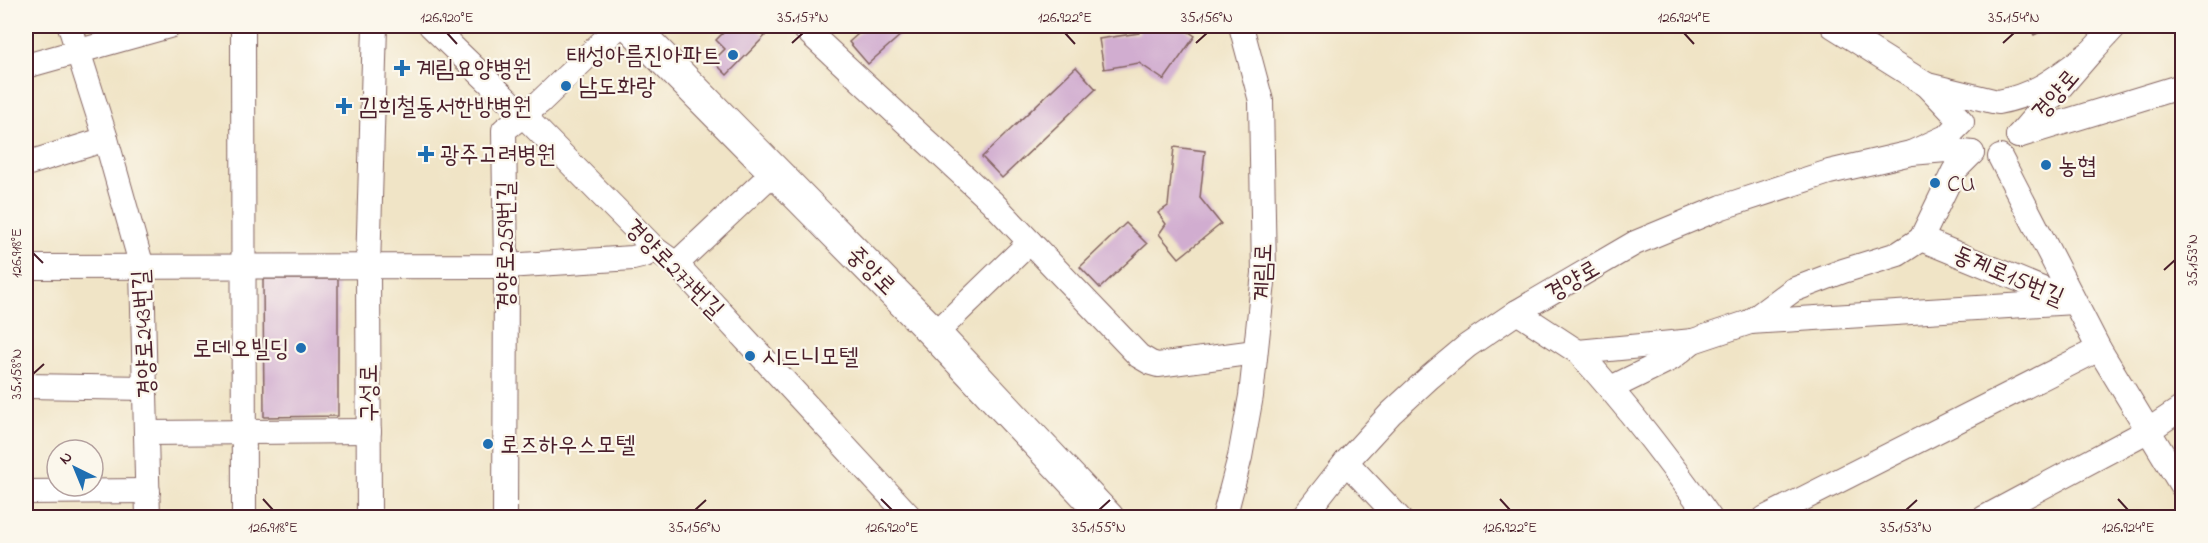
<svg xmlns="http://www.w3.org/2000/svg" width="2208" height="543" viewBox="0 0 2208 543" font-family="'Indie Flower','Poor Story',sans-serif">
  <rect width="100%" height="100%" fill="#fbf7ec"/>
  <filter id="ink" filterUnits="userSpaceOnUse"><feTurbulence type="fractalNoise" baseFrequency=".0167" numOctaves="2"/><feDisplacementMap in="SourceGraphic" scale="12" xChannelSelector="R" yChannelSelector="G"/><feConvolveMatrix kernelMatrix="1 2 1 2 8 2 1 2 1" color-interpolation-filters="sRGB"/></filter>
  <filter id="wash" filterUnits="userSpaceOnUse"><feTurbulence type="fractalNoise" baseFrequency=".008" numOctaves="4" result="noise"/><feDisplacementMap in="SourceGraphic" scale="24" xChannelSelector="R" yChannelSelector="G"/><feGaussianBlur stdDeviation="1.35" result="paint"/><feColorMatrix in="noise" values="0 0 0 0 0 0 0 0 0 0 0 0 0 0 0 0 0 1.4 0 .05"/><feComposite in="paint" operator="in"/></filter>
  <g filter="url(#wash)">
    <rect width="100%" height="100%" fill="#f0e4c6"/>
    <g id="blocks">
      <!-- building -->
      <g fill="#d1add0">
        <polygon points="723,26 754,26 765,36 727,75 713,61 725,49 716,40 727,29"/>
        <polygon points="867,26 911,26 868,64 849,42"/>
        <polygon points="1138,26 1180,26 1195,36 1164,80 1139,63 1104,69 1099,39 1139,33"/>
        <polygon points="2029,26 2052,26 2034,35"/>
        <polygon points="1076,67 1096,89 1002,178 982,157"/>
        <polygon points="1174,147 1205,151 1200,198 1221,224 1179,258 1159,234 1166,224 1158,213 1168,206"/>
        <polygon points="1126,223 1147,244 1100,288 1080,267"/>
        <polygon points="263,279 338,279 338,416 264,417"/>
      </g>
    </g>
  </g>
  <g filter="url(#ink)">
    <use href="#blocks" fill-opacity="0" stroke="#846461" stroke-width="1.5"/>
    <g fill="none" stroke-linecap="round" stroke-linejoin="round">
      <!-- minor casing -->
      <g stroke="#846461" stroke-width="26">
        <g id="minor">
          <polyline points="70,26 106,139 142,267 148,518"/>
          <polyline points="243,26 244,518"/>
          <polyline points="431,26 523,115 655,249 676,264 911,518"/>
          <polyline points="802,26 992,202 1030,242"/>
          <polyline points="1833,26 1927,85 1962,122 1948,136 1911,153 1946,150 1972,153"/>
          <polyline points="2091,52 2115,26"/>
          <polyline points="26,66 169,26"/>
          <polyline points="1927,85 1993,101"/>
          <path d="M1998,102C2038,95 2059,75 2091,52L2018,136"/>
          <polyline points="2018,136 2182,86"/>
          <polyline points="2000,157 2099,349 2182,486"/>
          <polyline points="26,164 106,139"/>
          <polyline points="1921,239 2069,300"/>
          <polyline points="1921,239 1954,171 1972,153"/>
          <polyline points="676,264 775,171"/>
          <polyline points="26,267 506,266 633,258 645,255 655,249"/>
          <polyline points="1517,312 1578,352 1693,341"/>
          <polyline points="1750,322 1793,290 1843,271 1898,254 1921,239"/>
          <polyline points="935,334 1030,242 1139,356 1151,363 1158,365 1255,352"/>
          <path d="M1578,352C1626,404 1668,460 1710,518"/>
          <polyline points="26,386 146,388"/>
          <polyline points="1611,388 1672,358 1693,341 1750,322 2074,302"/>
          <polyline points="146,433 369,431"/>
          <polyline points="1346,462 1399,518"/>
          <polyline points="26,492 148,491"/>
          <polyline points="369,518 368,268 375,26"/>
          <polyline points="505,518 506,266 504,130 540,102 619,26"/>
          <polyline points="1224,518 1240,457 1251,396 1264,273 1261,101 1241,26"/>
          <polyline points="1302,518 1346,462 1391,413 1430,377 1467,346 1517,312 1635,243 1722,207 1829,172 1911,153"/>
          <polyline points="1765,518 2099,349"/>
          <polyline points="1984,518 2149,430 2182,408"/>
        </g>
      </g>
      <!-- major casing -->
      <g stroke="#846461" stroke-width="34">
        <polyline id="major" points="631,26 935,334 1108,518"/>
      </g>
      <!-- minor -->
      <use href="#minor" stroke="#fff" stroke-width="24"/>
      <!-- major -->
      <use href="#major" stroke="#fff" stroke-width="32"/>
    </g>
  </g>
  <!-- ticks -->
  <path fill="none" stroke="#4a1f2b" stroke-width="2" d="M447,33L457,44M1065,33L1075,44M1684,33L1694,44M792,43L803,33M1196,43L1207,33M2003,43L2014,33M33,253L43,263M2164,270L2175,260M33,374L44,364M263,499L273,510M881,499L892,510M1500,499L1510,510M2118,499L2128,510M695,510L706,500M1099,510L1110,500M1906,510L1917,500"/>
  <!-- markers -->
  <g fill="#1f6fb2" stroke="#fbf7ec" stroke-width="2">
    <circle cx="733" cy="55" r="6"/>
    <path d="M399 59h6v6h6v6h-6v6h-6v-6h-6v-6h6z"/>
    <circle cx="566" cy="86" r="6"/>
    <path d="M341 97h6v6h6v6h-6v6h-6v-6h-6v-6h6z"/>
    <path d="M423 145h6v6h6v6h-6v6h-6v-6h-6v-6h6z"/>
    <circle cx="2046" cy="165" r="6"/>
    <circle cx="1935" cy="183" r="6"/>
    <circle cx="301" cy="348" r="6"/>
    <circle cx="750" cy="356" r="6"/>
    <circle cx="488" cy="444" r="6"/>
  </g>
  <g text-anchor="middle" stroke-width="4.5" stroke-linejoin="round" paint-order="stroke">
    <!-- poi labels -->
    <g font-size="24" fill="#4a1f2b" stroke="#fbf7ec" text-anchor="start">
      <text x="721" y="63" text-anchor="end">태성아름진아파트</text>
      <text x="416" y="76">계림요양병원</text>
      <text x="578" y="94">남도화랑</text>
      <text x="358" y="114">김희철동서한방병원</text>
      <text x="440" y="162">광주고려병원</text>
      <text x="2058" y="173">농협</text>
      <text x="1947" y="191">CU</text>
      <text x="289" y="356" text-anchor="end">로데오빌딩</text>
      <text x="762" y="364">시드니모텔</text>
      <text x="500" y="452">로즈하우스모텔</text>
    </g>
    <!-- street labels -->
    <g font-size="24" fill="#4a1f2b" stroke="#fbf7ec">
      <text transform="translate(2055 94) rotate(-49)" y="8">경양로</text>
      <text transform="translate(505 246) rotate(-90)" y="8">경양로259번길</text>
      <text transform="translate(675 268) rotate(45)" y="8">경양로277번길</text>
      <text transform="translate(872 270) rotate(45)" y="8">중앙로</text>
      <text transform="translate(1262 272) rotate(-88)" y="8">계림로</text>
      <text transform="translate(2009 275) rotate(23)" y="8">동계로15번길</text>
      <text transform="translate(1572 280) rotate(-30)" y="8">경양로</text>
      <text transform="translate(143 334) rotate(-93)" y="8">경양로243번길</text>
      <text transform="translate(368 393) rotate(-90)" y="8">구성로</text>
    </g>
  </g>
  <!-- margin -->
  <rect width="2208" height="543" fill="none" stroke="#fbf7ec" stroke-width="66"/>
  <!-- north arrow -->
  <g transform="translate(75 468) rotate(317)"><circle r="28" fill="#fbf7ec" stroke="#b4a19f" stroke-width="1.5"/>
  <path d="M0-4.5L10 22L0 15L-10 22Z" fill="#1f6fb2"/>
  <text y="-9" font-size="16" font-weight="bold" text-anchor="middle" fill="#4a1f2b">N</text>
  </g>
  <rect x="33" y="33" width="2142" height="477" fill="none" stroke="#4a1f2b" stroke-width="2"/>
  <g font-size="15" text-anchor="middle" fill="#4a1f2b">
    <text x="447" y="22">126.920°E</text>
    <text x="803" y="22">35.157°N</text>
    <text x="1065" y="22">126.922°E</text>
    <text x="1207" y="22">35.156°N</text>
    <text x="1684" y="22">126.924°E</text>
    <text x="2014" y="22">35.154°N</text>
    <text transform="translate(16 253) rotate(-90)" y="5">126.918°E</text>
    <text transform="translate(2192 260) rotate(-90)" y="5">35.153°N</text>
    <text transform="translate(16 374) rotate(-90)" y="5">35.158°N</text>
    <text x="273" y="532">126.918°E</text>
    <text x="695" y="532">35.156°N</text>
    <text x="892" y="532">126.920°E</text>
    <text x="1099" y="532">35.155°N</text>
    <text x="1510" y="532">126.922°E</text>
    <text x="1906" y="532">35.153°N</text>
    <text x="2128" y="532">126.924°E</text>
  </g>
</svg>
